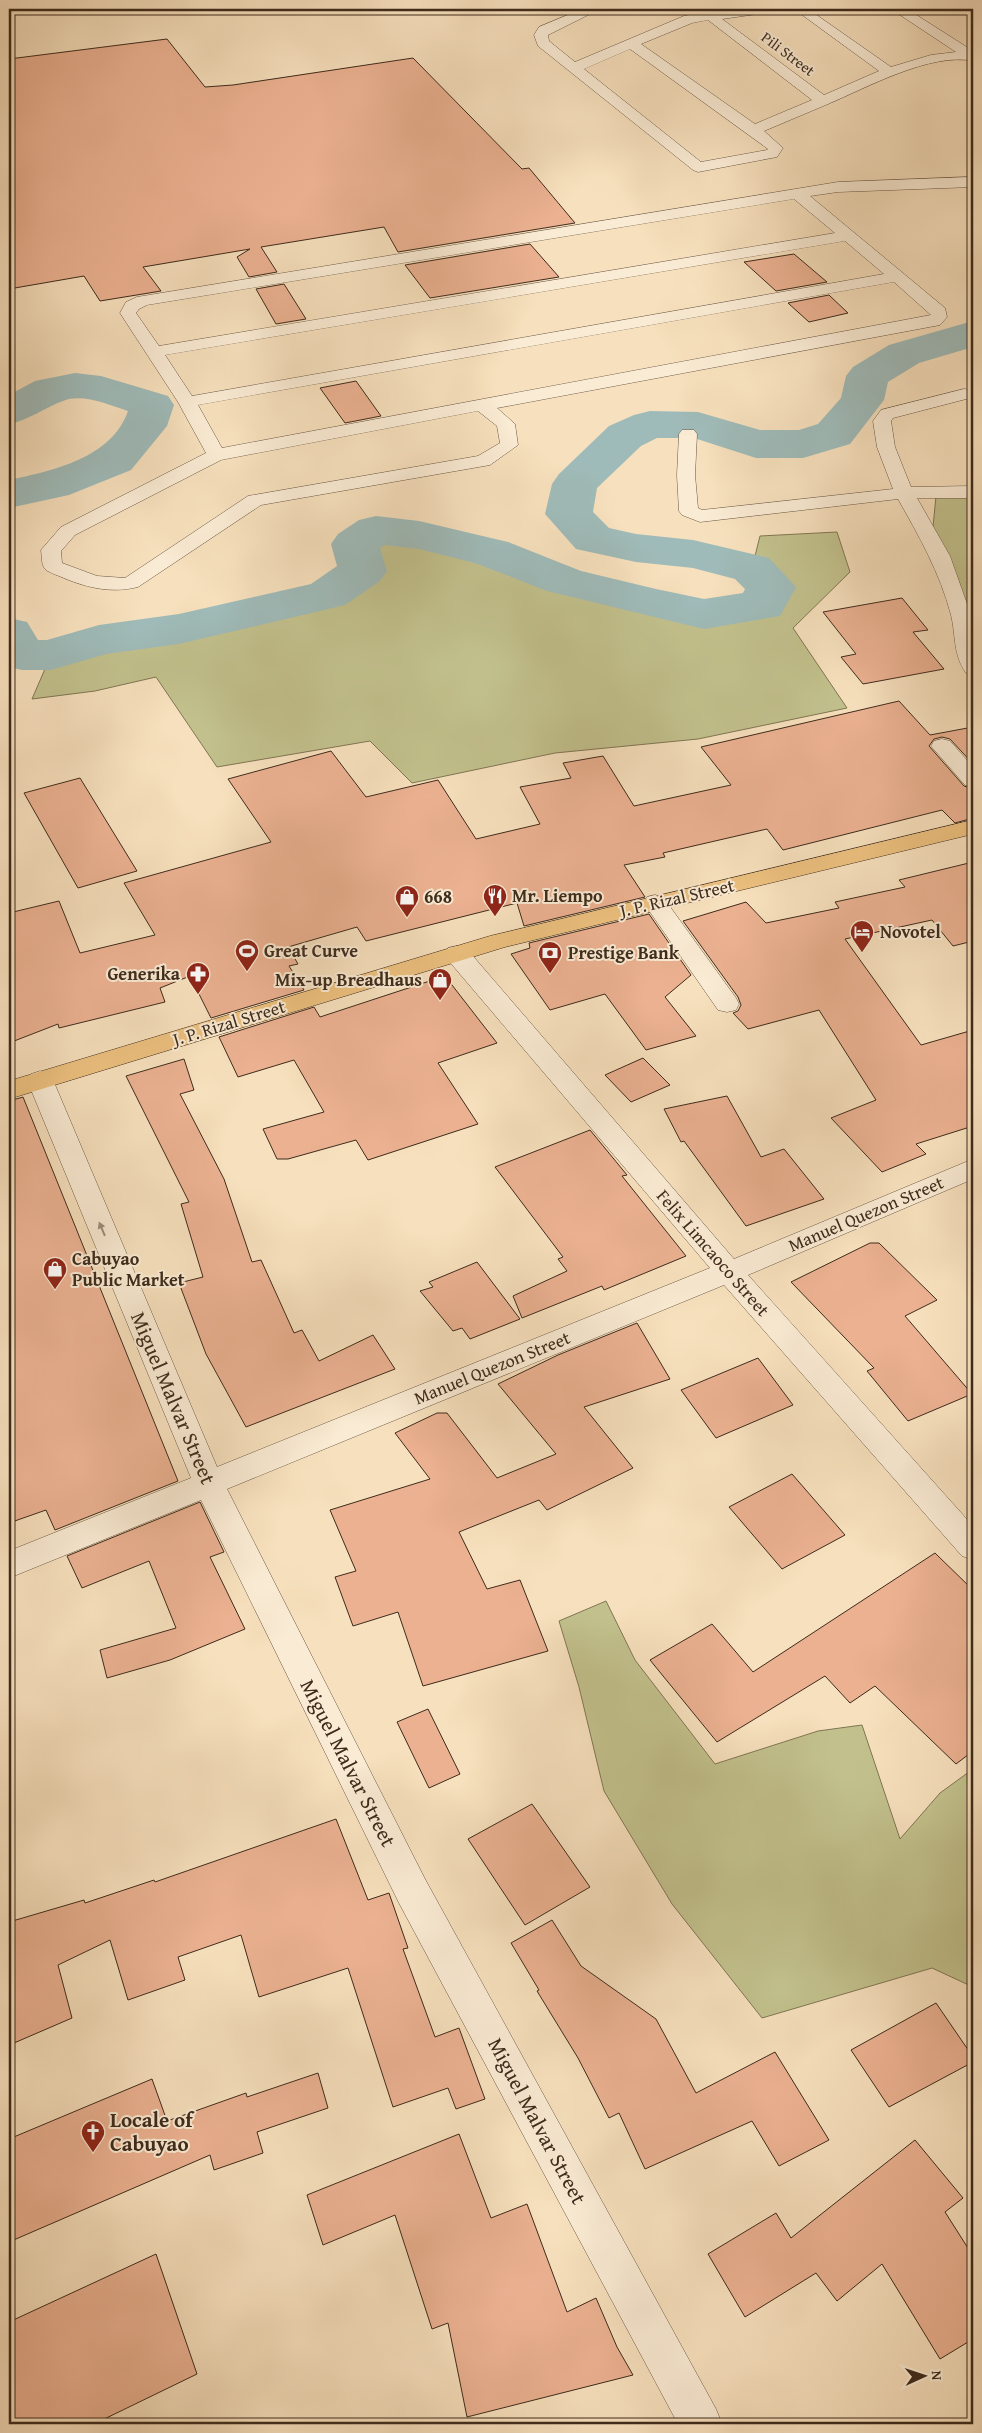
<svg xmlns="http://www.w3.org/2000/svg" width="982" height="2433" viewBox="0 0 982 2433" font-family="'Gentium Book Plus',serif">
  <rect width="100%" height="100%" fill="#f7e0bd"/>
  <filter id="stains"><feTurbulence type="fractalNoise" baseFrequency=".004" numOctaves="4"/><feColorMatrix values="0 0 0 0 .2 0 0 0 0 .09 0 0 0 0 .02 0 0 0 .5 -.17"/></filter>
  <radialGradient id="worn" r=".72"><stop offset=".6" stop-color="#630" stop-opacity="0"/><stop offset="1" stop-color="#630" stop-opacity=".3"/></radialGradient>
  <!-- green -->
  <g fill="#c2c18d" stroke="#807654">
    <polygon points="944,492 973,494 973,629 933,527 936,496"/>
    <polygon points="376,530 419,535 491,552 564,581 704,614 762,605 771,587 752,568 760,536 837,532 850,572 793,628 847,708 698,739 555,753 412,783 370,741 217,767 156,677 95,691 32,699 51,655 99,640 179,629 328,595 363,571 355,544"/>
    <polygon points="606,1601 635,1660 715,1764 818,1731 862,1725 900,1839 940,1793 973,1769 973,1987 932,1968 762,2018 672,1904 604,1791 579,1687 559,1621"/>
  </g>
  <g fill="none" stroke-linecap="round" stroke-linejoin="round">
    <!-- river -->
    <g fill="#9fbbb9" fill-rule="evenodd">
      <polygon points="973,321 973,347 919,363 888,382 884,400 850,444 803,458 756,458 694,438 657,438 641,446 597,488 593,512 609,528 636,534 693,540 769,558 796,587 780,616 704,629 547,591 475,563 419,549 385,545 380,548 387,571 380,581 345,605 179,644 106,654 51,670 22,670 9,667 9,618 27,622 38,640 47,640 99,625 179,614 311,584 337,566 331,544 338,534 359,520 376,516 419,521 508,542 581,571 656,589 704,599 743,593 745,589 735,579 693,568 636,562 576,549 545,514 552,484 559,474 609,426 634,415 650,411 698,412 760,430 799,430 818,424 841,398 846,376 853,367 889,345"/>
      <path d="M75,373L101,376L168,396L174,405L167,426L131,470L69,495L9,508V480C52,471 112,458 128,411C109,405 82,393 63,401C44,408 29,420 9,424V395L35,381Z"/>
    </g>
  </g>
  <!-- building -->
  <g fill="#ebb191" stroke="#3e2b1c">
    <polygon points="167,39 205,87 233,85 413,58 522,169 529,168 575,223 398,252 384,227 261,247 277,272 249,277 237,257 250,249 143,267 161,291 100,301 84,276 9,289 9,59"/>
    <polygon points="530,244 559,277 430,298 405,265"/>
    <polygon points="794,254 827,282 776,291 744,262"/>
    <polygon points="284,284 306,319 276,324 256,289"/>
    <polygon points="829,295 848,313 809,322 788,303"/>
    <polygon points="356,381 381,416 345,423 320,388"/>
    <polygon points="902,598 928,630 913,632 944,669 863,684 841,657 856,654 823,612"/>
    <polygon points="899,701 930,735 973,727 973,764 950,739 942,737 934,739 929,746 964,786 973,789 973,818 955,823 942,810 783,850 767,829 663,853 665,857 624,865 645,897 524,926 517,903 366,941 357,927 288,947 298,964 289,966 304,990 211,1018 190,976 160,988 165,1002 59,1028 58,1024 9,1043 9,913 59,901 80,953 155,935 124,883 271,842 228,779 331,751 366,797 438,780 476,839 540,824 520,787 571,778 563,763 603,756 634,806 731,785 701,747"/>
    <polygon points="80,778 137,871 78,888 24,793"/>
    <polygon points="973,862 973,941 953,946 932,920 845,939 921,1045 973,1030 973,1126 916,1144 926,1154 882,1172 831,1118 876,1100 819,1010 748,1029 733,1013 738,1011 741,1005 738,997 683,921 746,902 766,923 839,908 835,902 905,887 899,880"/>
    <polygon points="649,914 691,975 665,997 696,1036 646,1050 605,994 550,1010 511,954 530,948 529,943"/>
    <polygon points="445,976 497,1043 438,1063 478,1124 368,1160 356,1140 288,1159 277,1159 263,1129 324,1112 294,1060 238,1077 219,1037 314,1007 320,1017"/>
    <polygon points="643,1058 670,1085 631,1102 605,1075"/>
    <polygon points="184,1059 194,1090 180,1094 224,1179 252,1262 261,1260 294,1333 302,1330 319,1361 373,1335 395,1369 246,1427 206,1354 179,1283 203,1277 181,1204 189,1202 126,1076"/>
    <polygon points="727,1096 761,1157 784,1149 824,1199 746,1226 684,1141 681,1142 664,1109"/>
    <polygon points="23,1097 178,1481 55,1530 46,1510 9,1523 9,1101"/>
    <polygon points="590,1130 627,1175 622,1176 686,1256 604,1290 602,1286 522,1318 513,1296 567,1271 558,1259 563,1257 495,1167"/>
    <polygon points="870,1243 879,1243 937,1300 905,1316 972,1394 908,1421 867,1371 874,1368 791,1282"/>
    <polygon points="477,1262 520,1319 470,1339 462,1328 453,1331 420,1291 433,1287 429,1282"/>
    <polygon points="637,1323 670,1379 584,1407 633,1468 547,1510 539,1500 459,1532 487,1589 520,1580 548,1651 423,1686 398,1612 353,1626 335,1577 356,1571 330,1510 430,1479 395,1433 437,1413 447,1413 497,1478 556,1454 498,1384 558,1355"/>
    <polygon points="758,1358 793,1405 716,1438 681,1390"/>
    <polygon points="792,1474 845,1535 782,1569 729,1507"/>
    <polygon points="200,1502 224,1552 210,1557 245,1629 170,1660 107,1678 100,1650 176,1628 149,1561 82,1588 67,1556"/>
    <polygon points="935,1553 973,1590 973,1751 956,1764 875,1686 850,1703 825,1676 717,1742 650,1660 712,1624 753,1672"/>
    <polygon points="428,1709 460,1774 429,1788 397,1722"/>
    <polygon points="532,1804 590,1887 525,1925 468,1839"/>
    <polygon points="336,1819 368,1900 389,1893 408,1948 403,1949 435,2037 459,2028 485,2099 456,2109 448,2088 393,2107 348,1968 259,1997 241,1935 178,1957 185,1980 128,2000 110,1940 58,1965 72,2018 14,2043 9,2022 9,1922 84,1900 85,1903 154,1880 155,1882"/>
    <polygon points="552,1920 581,1966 656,2019 696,2093 775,2052 829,2140 779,2166 752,2121 645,2169 619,2113 609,2118 578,2058 537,1991 539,1990 511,1943"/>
    <polygon points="936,2003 973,2057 973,2062 889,2107 851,2050"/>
    <polygon points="318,2073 328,2108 257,2132 263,2153 214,2170 210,2155 9,2242 9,2139 152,2079 167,2121 246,2093 247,2097"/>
    <polygon points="459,2134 491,2218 527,2204 567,2312 596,2298 617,2347 633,2375 467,2417 448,2323 432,2329 395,2215 323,2245 307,2195"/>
    <polygon points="915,2140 963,2198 945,2212 973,2256 973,2339 940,2359 882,2264 837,2301 816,2273 745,2317 708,2254 776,2213 791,2238"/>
    <polygon points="156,2254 197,2374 94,2424 9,2424 9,2322"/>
  </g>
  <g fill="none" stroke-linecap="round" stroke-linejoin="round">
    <!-- minor casing -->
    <g stroke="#6c5844" stroke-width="1">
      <g id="minor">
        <path d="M582,9H600L548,35L549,41L575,62L684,16L709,11L770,9L764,13L722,19L824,95L879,71L794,9H808L891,67L931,55L956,52L891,9H907L973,51V61C931,52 866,88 828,104C807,113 785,122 764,131L783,148L777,157L698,172L693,170L538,46L534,35L539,27ZM708,20L812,100L755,124L641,44L692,23ZM630,49L768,149L767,150L701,162L584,69Z"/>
        <path d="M973,177V187L838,192L810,196L945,308L947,317L940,325L497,408L515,424L518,445L490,465L261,505L138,587C110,594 84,587 59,576C54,574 48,572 45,569C41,564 42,556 41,550L61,527L206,453L178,402L120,313L126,302L137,297L838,182ZM794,199L835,233L159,346L136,313L139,309L147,305ZM845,241L884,274L192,396L165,355ZM894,282L931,315L222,448L198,405ZM478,411L497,426L500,443L478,456L248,496L125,578L97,576L62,563L61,551L75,535L221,460Z"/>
        <path d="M964,389L970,390L973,394L970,398L893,418L891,421L895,447L911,487L973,486V498H917L950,556L971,615L973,675L966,673C953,655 956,636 951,615C940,573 919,536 898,499L700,522L682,515L679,511L677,475L679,434L682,430H694L697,434L695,475L698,508L702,510L893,489L877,447L873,421L881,410Z"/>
        <polygon points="942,739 950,741 973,767 973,787 965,785 931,746 934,741"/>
        <polygon points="655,895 663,897 736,998 739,1004 736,1010 727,1012 718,1010 643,902 647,897"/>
        <polygon points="457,946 466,948 734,1259 973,1159 973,1179 748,1275 973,1526 973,1560 962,1556 724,1285 227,1489 425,1879 716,2409 722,2424 678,2424 399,1903 201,1500 9,1578 9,1551 191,1478 27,1080 31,1074 40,1071 49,1074 53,1080 217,1467 710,1268 448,960 445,954 448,948"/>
      </g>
    </g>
    <!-- major casing -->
    <g stroke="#3e2b1c" stroke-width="1">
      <polygon id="major" points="973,820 973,834 505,947 9,1099 9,1081 490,936"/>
    </g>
    <!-- minor -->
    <use href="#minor" fill="#faebd4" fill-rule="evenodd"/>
    <!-- major -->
    <use href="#major" fill="#ecc07e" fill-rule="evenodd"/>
  </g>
  <!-- one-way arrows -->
  <defs><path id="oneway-solid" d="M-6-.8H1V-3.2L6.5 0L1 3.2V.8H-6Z" transform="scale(1.25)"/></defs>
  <use fill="#9c8b78" href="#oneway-solid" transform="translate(102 1229) rotate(-113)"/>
  <!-- icons -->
  <defs>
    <g id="restaurant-pin" transform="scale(1.25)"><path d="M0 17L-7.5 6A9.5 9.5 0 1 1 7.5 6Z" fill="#8f2418" stroke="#faebd4"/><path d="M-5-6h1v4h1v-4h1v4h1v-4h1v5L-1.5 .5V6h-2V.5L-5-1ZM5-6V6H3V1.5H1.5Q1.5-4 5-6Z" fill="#fff"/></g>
    <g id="shop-pin" transform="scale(1.25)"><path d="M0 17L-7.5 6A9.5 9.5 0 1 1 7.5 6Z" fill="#8f2418" stroke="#faebd4"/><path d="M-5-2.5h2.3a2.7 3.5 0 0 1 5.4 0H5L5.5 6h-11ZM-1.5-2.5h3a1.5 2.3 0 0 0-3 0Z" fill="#fff"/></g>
    <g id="hotel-pin" transform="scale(1.25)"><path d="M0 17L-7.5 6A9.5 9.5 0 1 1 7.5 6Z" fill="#8f2418" stroke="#faebd4"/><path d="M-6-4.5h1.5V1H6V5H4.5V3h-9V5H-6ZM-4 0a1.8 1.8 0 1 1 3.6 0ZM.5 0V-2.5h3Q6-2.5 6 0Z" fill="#fff"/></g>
    <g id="stadium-pin" transform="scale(1.25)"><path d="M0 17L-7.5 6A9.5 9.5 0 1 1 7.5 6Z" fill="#8f2418" stroke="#faebd4"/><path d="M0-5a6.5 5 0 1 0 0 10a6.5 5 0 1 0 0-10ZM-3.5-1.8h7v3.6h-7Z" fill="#fff"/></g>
    <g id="bank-pin" transform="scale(1.25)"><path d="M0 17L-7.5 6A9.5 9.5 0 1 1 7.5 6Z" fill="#8f2418" stroke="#faebd4"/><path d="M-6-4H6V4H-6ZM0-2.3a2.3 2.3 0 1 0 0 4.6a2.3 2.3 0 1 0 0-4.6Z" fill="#fff"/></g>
    <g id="pharmacy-pin" transform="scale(1.25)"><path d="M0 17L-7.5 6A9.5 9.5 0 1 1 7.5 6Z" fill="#8f2418" stroke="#faebd4"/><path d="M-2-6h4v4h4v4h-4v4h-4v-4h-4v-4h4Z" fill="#fff"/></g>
    <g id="church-pin" transform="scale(1.25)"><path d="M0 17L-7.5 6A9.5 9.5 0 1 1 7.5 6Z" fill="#8f2418" stroke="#faebd4"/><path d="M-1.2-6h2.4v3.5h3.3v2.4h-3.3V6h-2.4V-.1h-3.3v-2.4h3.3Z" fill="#fff"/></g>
  </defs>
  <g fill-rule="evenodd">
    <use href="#restaurant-pin" x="495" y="896"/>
    <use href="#shop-pin" x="407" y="897"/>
    <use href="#hotel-pin" x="862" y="932"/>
    <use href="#stadium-pin" x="247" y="951"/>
    <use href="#bank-pin" x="550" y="953"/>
    <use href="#pharmacy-pin" x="198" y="974"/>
    <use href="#shop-pin" x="440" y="980"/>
    <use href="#shop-pin" x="55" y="1269"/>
    <use href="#church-pin" x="93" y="2132"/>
  </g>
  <g text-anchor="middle" stroke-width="4" stroke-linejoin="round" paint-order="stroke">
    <!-- far-street labels -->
    <g font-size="15" fill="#3e2b1c" stroke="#faebd4">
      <text transform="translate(788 54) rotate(37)" y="5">Pili Street</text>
    </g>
    <!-- poi labels -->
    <g font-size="18" font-weight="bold" fill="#3e2b1c" stroke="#faebd4" text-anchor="start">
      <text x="512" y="902">Mr. Liempo</text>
      <text x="424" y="903">668</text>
      <text x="880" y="938">Novotel</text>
      <text x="264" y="957">Great Curve</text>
      <text x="568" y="959">Prestige Bank</text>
      <text x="180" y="980" text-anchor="end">Generika</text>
      <text x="422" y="986" text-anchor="end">Mix-up Breadhaus</text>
      <text x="72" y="1265">Cabuyao<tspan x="72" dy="21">Public Market</tspan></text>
    </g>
    <!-- street labels -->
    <g font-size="18" fill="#3e2b1c" stroke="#faebd4">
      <text transform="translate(677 898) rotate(-13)" y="6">J. P. Rizal Street</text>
      <text transform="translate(229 1023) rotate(-17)" y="6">J. P. Rizal Street</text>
      <text transform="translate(866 1214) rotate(-23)" y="6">Manuel Quezon Street</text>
      <text transform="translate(713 1253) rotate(49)" y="6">Felix Limcaoco Street</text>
      <text transform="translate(492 1368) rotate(-22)" y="6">Manuel Quezon Street</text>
    </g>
    <!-- near-street labels -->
    <g font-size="21" fill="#3e2b1c" stroke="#faebd4">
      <text transform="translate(173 1398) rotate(67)" y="7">Miguel Malvar Street</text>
      <text transform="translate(348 1763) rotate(63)" y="7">Miguel Malvar Street</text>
      <text transform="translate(537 2121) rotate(62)" y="7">Miguel Malvar Street</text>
    </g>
    <!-- near-poi labels -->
    <g font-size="21" font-weight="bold" fill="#3e2b1c" stroke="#faebd4" text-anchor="start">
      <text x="110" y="2127">Locale of<tspan x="110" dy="24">Cabuyao</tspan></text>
    </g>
  </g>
  <!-- margin -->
  <rect width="982" height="2433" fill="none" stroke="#f7e0bd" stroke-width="30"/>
  <rect x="10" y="10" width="962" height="2413" fill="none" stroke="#3e2b1c" stroke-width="2.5"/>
  <rect x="15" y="15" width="952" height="2403" fill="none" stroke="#3e2b1c"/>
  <!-- north arrow -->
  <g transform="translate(924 2376) rotate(87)" stroke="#faebd4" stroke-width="4" paint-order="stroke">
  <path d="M0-4L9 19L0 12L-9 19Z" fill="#3e2b1c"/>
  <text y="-8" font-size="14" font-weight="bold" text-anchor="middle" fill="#3e2b1c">N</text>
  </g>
  <rect width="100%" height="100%" filter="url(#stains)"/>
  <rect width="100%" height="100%" fill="url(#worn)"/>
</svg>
